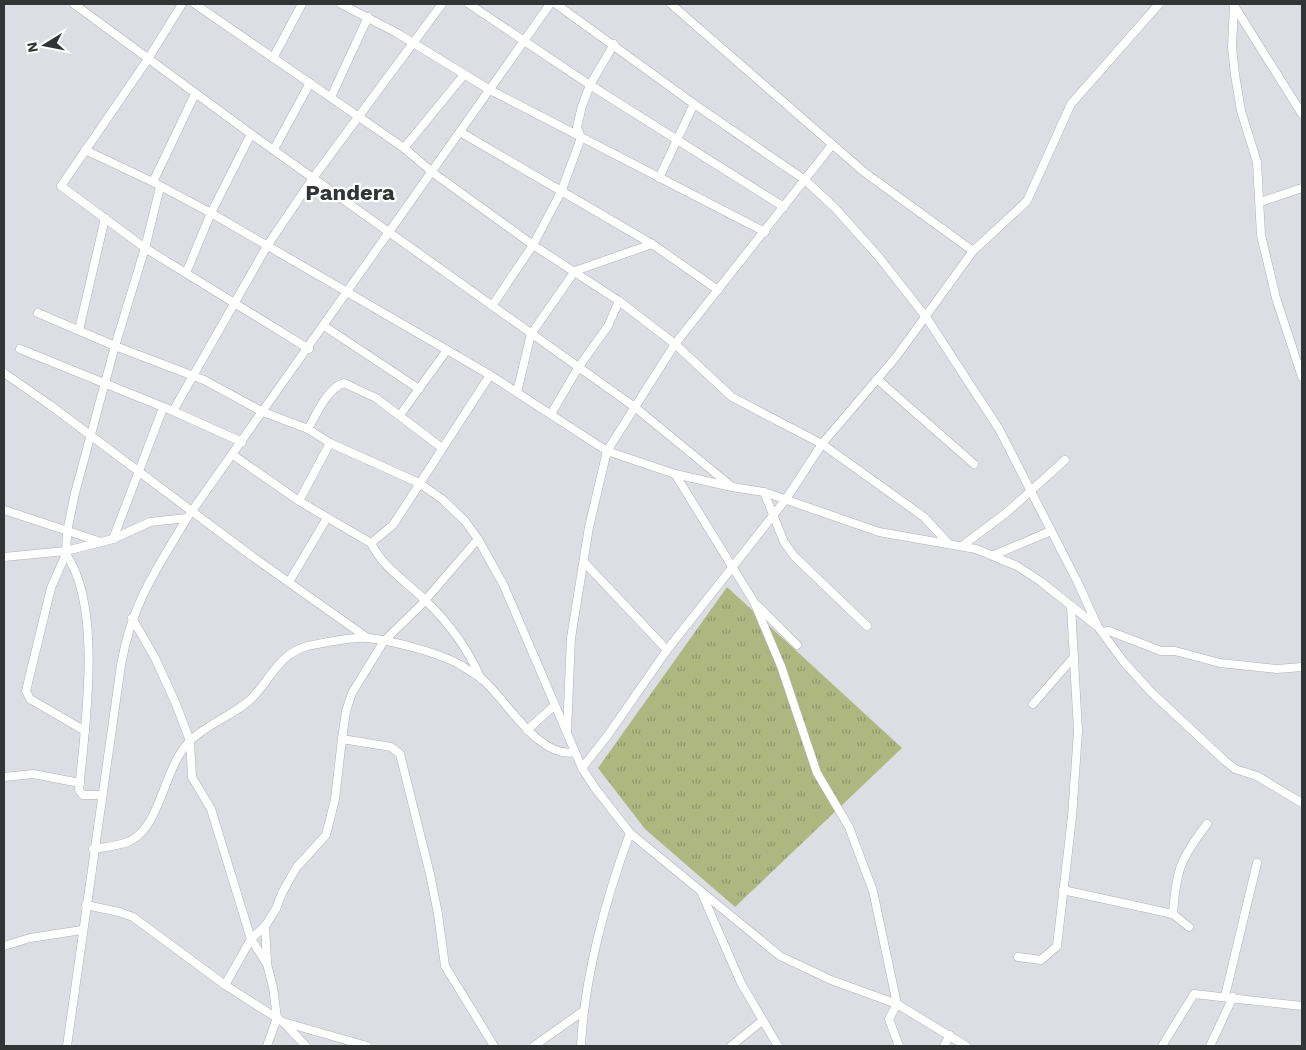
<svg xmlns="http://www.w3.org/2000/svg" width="1306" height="1050" viewBox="0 0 1306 1050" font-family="'Work Sans',sans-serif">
  <defs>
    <pattern id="grass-tufts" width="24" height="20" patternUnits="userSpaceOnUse" patternTransform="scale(1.25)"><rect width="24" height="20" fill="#afb781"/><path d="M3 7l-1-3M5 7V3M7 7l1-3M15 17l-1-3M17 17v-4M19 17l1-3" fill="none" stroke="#8f966a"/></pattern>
  </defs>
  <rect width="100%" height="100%" fill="#dcdee4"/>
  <!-- grass -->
  <polygon fill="url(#grass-tufts)" points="727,587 902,748 735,907 645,829 598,768"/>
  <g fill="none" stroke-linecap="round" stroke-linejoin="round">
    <!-- minor casing -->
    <g stroke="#afb1b7" stroke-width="9">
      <g id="minor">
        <polyline points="74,4 251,134 636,408 731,486"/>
        <polyline points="182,4 148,59 61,186 145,248 309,349"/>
        <polyline points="195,4 404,148 432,172 533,245 619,301 675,344 732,397 822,444 924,517 949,544"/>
        <polyline points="341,4 397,33 490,90 765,232"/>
        <polyline points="469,4 590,85 784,207"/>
        <polyline points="556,4 694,104 805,180 835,208 878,256 926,317 999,429 1077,581 1097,625"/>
        <polyline points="1233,4 1302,114"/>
        <polyline points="1234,4 1232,47 1235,75 1241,111 1257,162 1261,235 1276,298 1302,377"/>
        <polyline points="273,58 302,4"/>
        <polyline points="331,97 368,17"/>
        <polyline points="460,132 652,244 718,290"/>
        <polyline points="404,148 463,76"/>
        <polyline points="274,149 310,83"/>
        <polyline points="85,150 153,182 211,213 490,375 607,451 675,474 732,487 764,492 879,532 976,549 1017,566 1040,581 1098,627 1123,661 1151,692 1225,761 1235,769 1257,776 1302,803"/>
        <polyline points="659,178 694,104"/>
        <polyline points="153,182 195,94"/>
        <polyline points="1260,202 1302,188"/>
        <polyline points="973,251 1027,201 1071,104 1159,4"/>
        <polyline points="186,273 211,213 251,134"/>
        <polyline points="492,306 533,245 561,192 581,138 577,127 582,106 590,85 614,44"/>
        <polyline points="38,313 115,346 204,380 263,412 308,429 330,443 419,483 442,499 465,521 478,539 504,586 582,768 595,788 630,833 780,956 831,980 897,1004 966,1046"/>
        <polyline points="324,326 419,389"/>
        <polyline points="79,330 105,218"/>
        <polyline points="20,349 173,411 242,442"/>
        <polyline points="4,373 50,405 253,557 366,637"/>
        <polyline points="877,379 974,464"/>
        <polyline points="517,392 531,334 575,271 652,244"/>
        <polyline points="173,411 267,246 313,178 442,4"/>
        <polyline points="551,414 578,368 608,326 619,301"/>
        <polyline points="400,415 447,350"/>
        <path d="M308,429C316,415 328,387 344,383L376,398L442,448"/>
        <polyline points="233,455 299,501 371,543 393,525 490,375"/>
        <polyline points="675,474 754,602 781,666 817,773 849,827 873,891 897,1004 889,1019 899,1046"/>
        <polyline points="764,492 784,542 794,556 867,626"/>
        <polyline points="299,501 330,443"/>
        <polyline points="4,510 101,542"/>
        <polyline points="113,539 163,408"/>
        <polyline points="478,539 422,604 384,641 352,693 346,711 342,739 391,747 400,754 430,874 438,914 445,966 494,1046"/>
        <path d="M371,543C384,569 406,581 426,601C450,624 468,649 481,679"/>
        <polyline points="962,546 1006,513 1065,460"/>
        <path d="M66,554C103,608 85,726 79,790L83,795H101"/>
        <polyline points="994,555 1051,531"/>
        <polyline points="4,557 66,551 113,539 150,522 187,518"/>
        <polyline points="584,562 667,650"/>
        <polyline points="289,582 327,518"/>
        <polyline points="758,606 797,645"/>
        <polyline points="132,618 155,658 176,704 190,741 192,777 211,809 251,939 267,964 273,987 277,1018 267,1046"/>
        <polyline points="1102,632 1109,631 1161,651 1175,651 1220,663 1277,669 1302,667"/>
        <polyline points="1033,704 1073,658"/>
        <polyline points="527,730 555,705"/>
        <polyline points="85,731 30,699 26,691 51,588 66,554 67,532 75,493 115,346 145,248 160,187"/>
        <polyline points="567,731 571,638 589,527 607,451 675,344 832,145"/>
        <polyline points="582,768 608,735 667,650 786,499 822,444 896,357 973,251 864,172 671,4"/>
        <polyline points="4,777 33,774 80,783"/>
        <path d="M93,849C105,847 119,846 130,841C161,826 164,767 189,742C206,724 233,716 251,699C271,679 279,653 308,646C323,643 353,636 368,638C393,641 441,653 462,666C468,670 475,674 481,678C506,699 539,760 575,752"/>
        <polyline points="1063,890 1173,914 1189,927"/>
        <polyline points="702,894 741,983 778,1046"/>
        <polyline points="86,905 119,912 133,917 225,985 283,1022 306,1046"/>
        <path d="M1173,914C1176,871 1180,859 1207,824"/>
        <polyline points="265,926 267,961"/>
        <polyline points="4,946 30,938 82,930"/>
        <polyline points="1018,957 1041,960 1057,946 1072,817 1078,731 1071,606"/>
        <polyline points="225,985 251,939 265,926 276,909 282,893 296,868 326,835 335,799 342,739"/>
        <polyline points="1225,996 1257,863"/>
        <polyline points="283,1022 367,1046"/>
        <path d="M67,1046L121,665C132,603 156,570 187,518L550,4"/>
        <polyline points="534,1046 582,1012"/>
        <path d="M581,1046C584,978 606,898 630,833"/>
        <polyline points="731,1046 762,1021"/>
        <polyline points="944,1046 950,1035"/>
        <polyline points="1162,1046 1194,994 1302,1006"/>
        <polyline points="1210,1046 1233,997"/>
      </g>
    </g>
    <!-- minor -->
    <use href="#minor" stroke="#fff" stroke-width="8"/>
  </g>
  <g text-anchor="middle" stroke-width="4.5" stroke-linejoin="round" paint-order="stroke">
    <!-- district labels -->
    <g font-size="22" font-weight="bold" fill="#333436" stroke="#fff">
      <text x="350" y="200">Pandera</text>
    </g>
  </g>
  <!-- border -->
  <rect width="1306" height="1050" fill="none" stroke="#333436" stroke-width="10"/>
  <!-- north arrow -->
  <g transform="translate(45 45) rotate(260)" stroke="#ffffff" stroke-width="4" paint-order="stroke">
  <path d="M0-4L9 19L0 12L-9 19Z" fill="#333436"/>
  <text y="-8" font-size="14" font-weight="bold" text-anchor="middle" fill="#333436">N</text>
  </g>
</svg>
